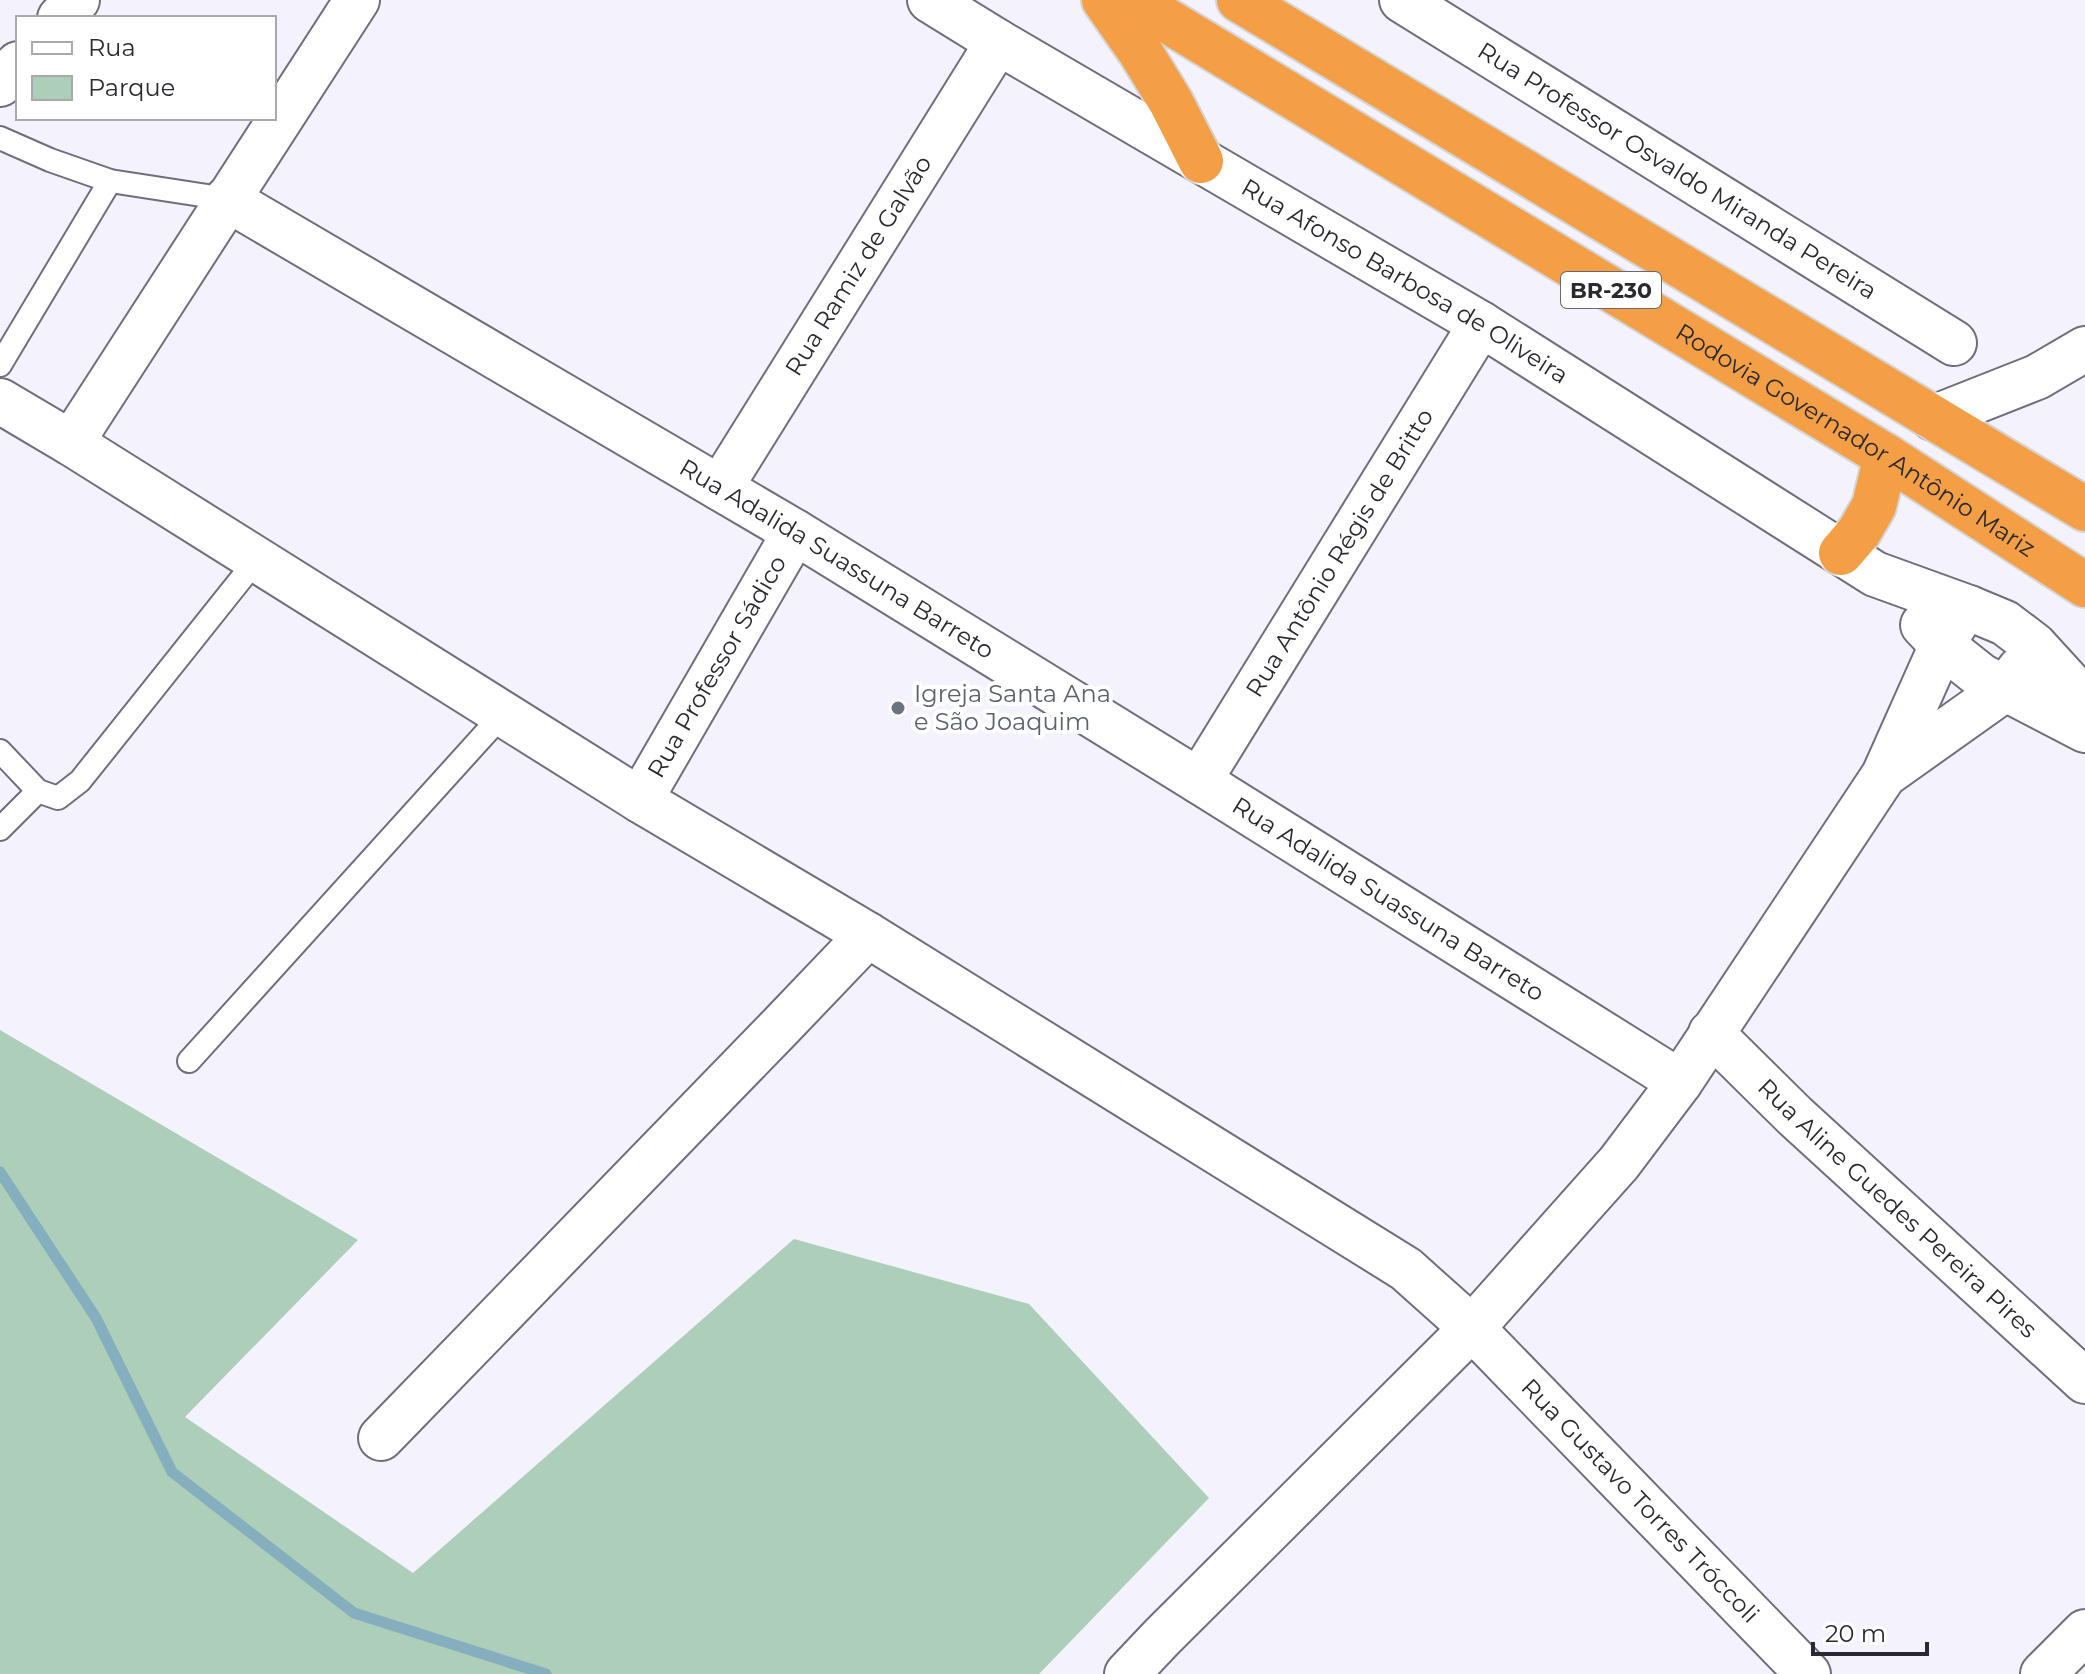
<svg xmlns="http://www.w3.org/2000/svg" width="2085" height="1674" viewBox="0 0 2085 1674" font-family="Montserrat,sans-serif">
  <rect width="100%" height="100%" fill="#f4f3fd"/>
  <!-- green -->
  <polygon fill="#adceb8" points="0,1030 358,1240 185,1417 413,1573 794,1239 1029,1304 1209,1498 1039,1674 0,1674"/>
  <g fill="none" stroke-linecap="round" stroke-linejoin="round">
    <!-- stream -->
    <polyline stroke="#85aebe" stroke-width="11" points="0,1172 96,1318 172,1472 354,1613 546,1674"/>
    <!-- lane casing -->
    <g stroke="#706e7d" stroke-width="26">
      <g id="lane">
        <polyline points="0,138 50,160 110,181 227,199"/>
        <polyline points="0,365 110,181"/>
        <polyline points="0,751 38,791 58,798 80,781 257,559"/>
        <polyline points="0,829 38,791"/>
        <polyline points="189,1061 503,714"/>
      </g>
    </g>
    <!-- street casing -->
    <g stroke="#706e7d" stroke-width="48">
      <g id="street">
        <path id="s1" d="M1402,0L1954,343"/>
        <path id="s2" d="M227,199L795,532L1199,781L1680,1082"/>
        <path id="s3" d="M0,401L71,443L640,800L868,935L1406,1269L1472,1328L1808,1674"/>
        <polyline points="71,443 357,0"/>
        <path id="s4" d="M720,488L998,42"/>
        <path id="s5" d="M1199,781L1481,324"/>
        <path id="s6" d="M640,800L795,532"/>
        <path id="s7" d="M1711,1033L1795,1116L2085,1381"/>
        <polyline points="381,1438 782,1025 868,935"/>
      </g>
    </g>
    <!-- secondary casing -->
    <g stroke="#706e7d" stroke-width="48">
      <g id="secondary">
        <path id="s8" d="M930,0L998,42L1481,324L1875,574L1969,608L2005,623L2034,645L2085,701"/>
        <polyline points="60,18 77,0"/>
        <polyline points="0,84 18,64"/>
        <polyline points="1933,418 2037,377 2085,349"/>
        <polyline points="1923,625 1942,645 1981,676 2085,730"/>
        <polyline points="1884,775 2005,689 2020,669"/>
        <polyline points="1127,1674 1162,1637 1472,1328 1619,1163 1680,1082 1884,775 1942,645 1961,614 1969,608"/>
        <polyline points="2043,1674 2085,1632"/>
      </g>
    </g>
    <!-- highway casing -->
    <g stroke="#d4d4d5" stroke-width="48">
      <g id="highway">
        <polyline points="1104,0 1141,53 1171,102 1201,161"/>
        <path id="s9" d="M1133,0L1886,456L2085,585"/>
        <polyline points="1239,0 2085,509"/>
        <polyline points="1841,553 1859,532 1874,506 1886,456"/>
      </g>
    </g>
    <!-- lane -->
    <use href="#lane" stroke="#fff" stroke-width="22"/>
    <!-- street -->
    <use href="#street" stroke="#fff" stroke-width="44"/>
    <!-- secondary -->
    <use href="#secondary" stroke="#fff" stroke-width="44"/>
    <!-- highway -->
    <use href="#highway" stroke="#f49e46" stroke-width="44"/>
  </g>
  <!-- markers -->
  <circle fill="#6b7280" stroke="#fff" stroke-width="3" cx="898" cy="708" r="8"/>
  <g text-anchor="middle" stroke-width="8" stroke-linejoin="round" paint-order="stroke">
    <!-- shield labels -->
    <rect fill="#fff" stroke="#69696d" stroke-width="2" x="1561" y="272" width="100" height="36" rx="6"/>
    <g font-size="22" font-weight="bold" fill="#29292f">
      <text x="1611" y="298">BR-230</text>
    </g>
    <!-- street labels -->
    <g font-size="24" fill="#29292f" stroke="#fff">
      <text dy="8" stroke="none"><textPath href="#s1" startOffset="324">Rua Professor Osvaldo Miranda Pereira</textPath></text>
      <text dy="8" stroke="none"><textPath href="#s4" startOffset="262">Rua Ramiz de Galvão</textPath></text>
      <text dy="8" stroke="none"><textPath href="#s8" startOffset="552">Rua Afonso Barbosa de Oliveira</textPath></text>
      <text dy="8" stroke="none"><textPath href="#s9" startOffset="846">Rodovia Governador Antônio Mariz</textPath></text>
      <text dy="8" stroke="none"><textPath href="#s5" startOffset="268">Rua Antônio Régis de Britto</textPath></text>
      <text dy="8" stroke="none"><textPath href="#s2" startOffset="708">Rua Adalida Suassuna Barreto</textPath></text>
      <text dy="8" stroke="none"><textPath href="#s6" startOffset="154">Rua Professor Sádico</textPath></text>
      <text dy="8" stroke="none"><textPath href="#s2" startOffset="1356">Rua Adalida Suassuna Barreto</textPath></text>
      <text dy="8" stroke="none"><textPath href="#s7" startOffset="256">Rua Aline Guedes Pereira Pires</textPath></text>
      <text dy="8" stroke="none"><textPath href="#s3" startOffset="1982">Rua Gustavo Torres Tróccoli</textPath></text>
    </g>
    <!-- worship labels -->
    <g font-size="24" fill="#5b616d" stroke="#fff" text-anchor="start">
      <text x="914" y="702">Igreja Santa Ana<tspan x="914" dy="28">e São Joaquim</tspan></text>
    </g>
  </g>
  <!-- legend -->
  <rect x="16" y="16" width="260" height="104" fill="#ffffff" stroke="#a9a9ac" stroke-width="2"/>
  <rect x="32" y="42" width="40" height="12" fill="#ffffff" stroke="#a9a9ac" stroke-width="2"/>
  <text x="88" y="56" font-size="24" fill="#29292f">Rua</text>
  <rect x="32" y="76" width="40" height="24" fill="#adceb8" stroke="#a9a9ac" stroke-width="2"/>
  <text x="88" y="96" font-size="24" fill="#29292f">Parque</text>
  <!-- scale -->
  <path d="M1813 1642v12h114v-12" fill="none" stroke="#29292f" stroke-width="4"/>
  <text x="1825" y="1642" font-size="24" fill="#29292f" stroke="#ffffff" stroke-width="6" paint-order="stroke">20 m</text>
</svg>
